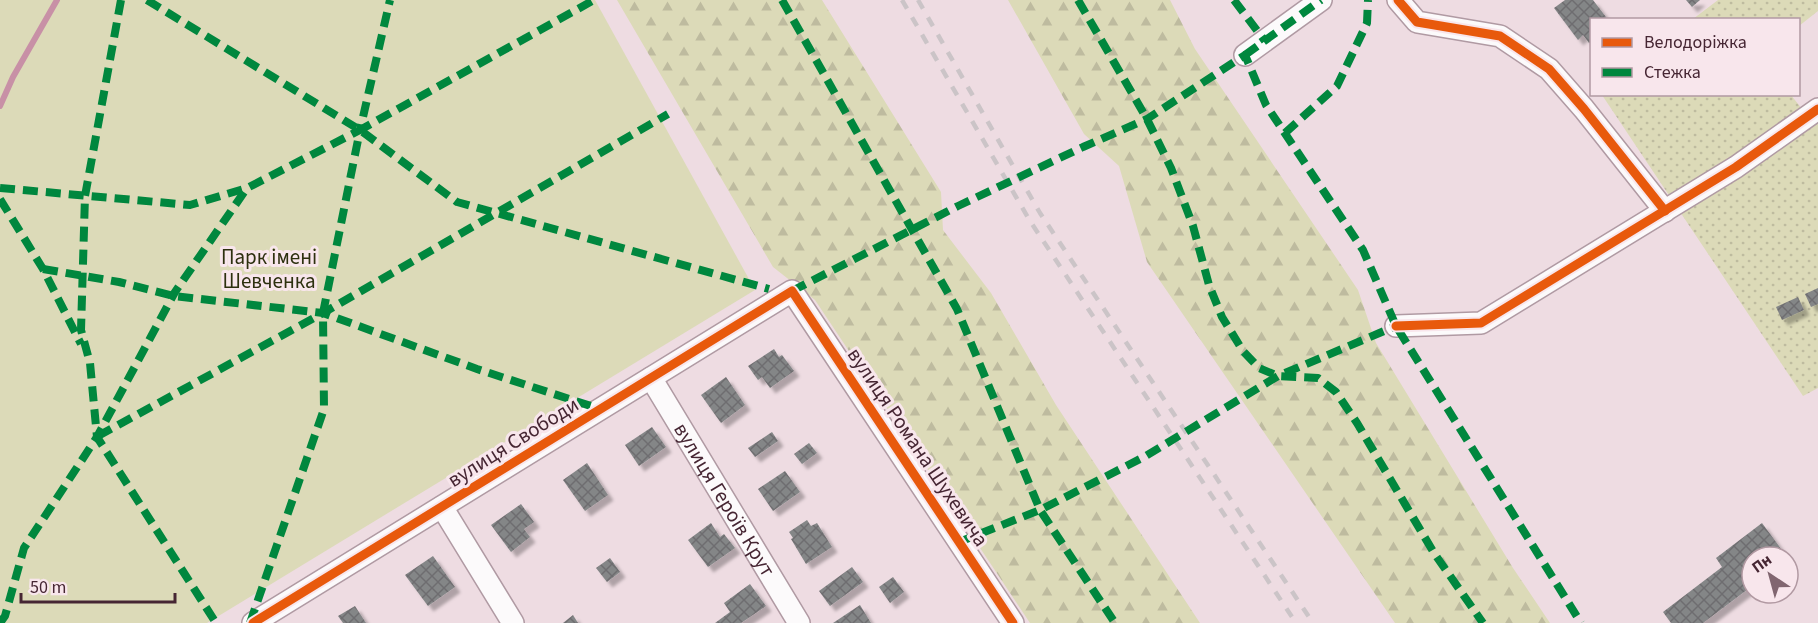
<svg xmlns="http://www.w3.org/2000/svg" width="1818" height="623" viewBox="0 0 1818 623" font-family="'Source Sans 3',sans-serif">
  <defs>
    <pattern id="grass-dots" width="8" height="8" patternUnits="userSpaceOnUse" patternTransform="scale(1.5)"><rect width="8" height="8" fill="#dcdab8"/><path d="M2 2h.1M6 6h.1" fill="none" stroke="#bebb9f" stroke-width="1.8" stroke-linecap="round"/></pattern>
    <pattern id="forest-firs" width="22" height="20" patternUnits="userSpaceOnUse" patternTransform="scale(1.5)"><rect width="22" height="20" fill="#dcdab8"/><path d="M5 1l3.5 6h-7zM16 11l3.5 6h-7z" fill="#bebb9f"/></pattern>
    <pattern id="building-cross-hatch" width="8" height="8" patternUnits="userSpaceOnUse" patternTransform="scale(1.5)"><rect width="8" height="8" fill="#848687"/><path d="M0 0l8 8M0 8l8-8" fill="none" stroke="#6e6d6f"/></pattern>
    <filter id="shadow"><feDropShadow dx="5.5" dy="5.5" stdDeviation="1.5" flood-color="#0004"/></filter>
  </defs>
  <rect width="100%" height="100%" fill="#eedce2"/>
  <!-- grass -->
  <g fill="url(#grass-dots)">
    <polygon points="1718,0 1818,0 1818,11 1799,26 1798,20 1693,19"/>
    <polygon points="1602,95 1791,95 1802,109 1818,98 1818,388 1803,396"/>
  </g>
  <!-- forest -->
  <g fill="url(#forest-firs)">
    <polygon points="617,0 822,0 941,192 943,230 991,293 1056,405 1200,623 1030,623 815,300 773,267"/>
    <polygon points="1008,0 1170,0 1195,49 1358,290 1376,343 1513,568 1550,623 1395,623 1147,262 1119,166 1084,134"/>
  </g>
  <!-- park -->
  <polygon fill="#dcdab8" points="0,0 595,0 755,290 207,623 0,623"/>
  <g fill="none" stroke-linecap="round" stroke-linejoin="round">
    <!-- stream -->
    <polyline stroke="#c890a6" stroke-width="6" points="0,106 13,77 57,0"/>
  </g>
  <!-- building -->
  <g fill="url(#building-cross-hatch)" filter="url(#shadow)">
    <polygon points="1565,0 1593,0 1606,17 1604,20 1592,20 1592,41 1589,43 1583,35 1578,40 1554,8"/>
    <polygon points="1686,0 1700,0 1692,7"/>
    <polygon points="1818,288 1818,304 1811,307 1805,294"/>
    <polygon points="1798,297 1804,310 1782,320 1776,307"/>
    <polygon points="774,349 779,357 782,355 794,371 770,388 762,377 758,380 748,366"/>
    <polygon points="726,377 745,405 721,423 701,395"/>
    <polygon points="652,427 666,447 639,466 625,445"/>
    <polygon points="772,432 778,441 755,457 748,448"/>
    <polygon points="809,443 817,453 802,464 794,454"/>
    <polygon points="587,463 608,495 585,511 563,480"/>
    <polygon points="785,471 800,492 773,511 758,489"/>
    <polygon points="521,504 534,522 524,529 530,537 511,552 491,525"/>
    <polygon points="807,520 811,526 817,523 832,547 806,564 791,539 793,538 789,532"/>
    <polygon points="711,523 720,537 724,534 735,548 708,567 688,540"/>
    <polygon points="1762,523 1787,557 1752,557 1752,586 1703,623 1671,623 1663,612 1722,567 1716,558"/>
    <polygon points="433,556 455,587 428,606 405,575"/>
    <polygon points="610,558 620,572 607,582 596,568"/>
    <polygon points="852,567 863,582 830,606 819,591"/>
    <polygon points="893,577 904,592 890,603 879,587"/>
    <polygon points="750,584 766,606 741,623 715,623 730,612 724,603"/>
    <polygon points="860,605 871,623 833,623"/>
    <polygon points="355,606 366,623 343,623 338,616"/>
    <polygon points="573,615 578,623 563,623"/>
  </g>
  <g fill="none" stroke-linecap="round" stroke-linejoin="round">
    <!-- minor casing -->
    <g stroke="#b09aa3" stroke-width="24">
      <g id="minor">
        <polyline points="1398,0 1417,22 1500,36 1549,69 1584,109 1665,211"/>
        <polyline points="1245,55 1321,0"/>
        <polyline points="1396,326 1481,323 1736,167 1818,109"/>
        <path id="s1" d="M651,378L799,623"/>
        <polyline points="442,507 513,623"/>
        <polyline points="253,623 792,291 1013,623"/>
      </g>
    </g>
    <!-- minor -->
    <use href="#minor" stroke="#fcfafb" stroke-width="21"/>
    <!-- rail -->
    <g stroke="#cbc4c7" stroke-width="4.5" stroke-dasharray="10 10" stroke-linecap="butt">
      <polyline points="902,0 1030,221 1296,623"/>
      <polyline points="918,0 1040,213 1313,623"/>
    </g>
    <!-- quiet -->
    <g stroke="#00873e" stroke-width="8" stroke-dasharray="15 8" stroke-linecap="butt">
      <polyline points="121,0 85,196 81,330 90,363 97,437 216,623"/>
      <polyline points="147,0 360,130 457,202 769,289"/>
      <polyline points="782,0 957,309 1040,510 1115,623"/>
      <polyline points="1078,0 1147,119 1171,168 1193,226 1209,285 1222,317 1243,351 1259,368 1278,376 1318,378 1336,392 1357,423 1434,553 1483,623"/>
      <polyline points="1234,0 1265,41"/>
      <polyline points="1245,55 1321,0"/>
      <polyline points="1285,133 1337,86 1367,23 1368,0"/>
      <polyline points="0,188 190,205 247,188"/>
      <polyline points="0,199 43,269 81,344"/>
      <polyline points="43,269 119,282 174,296 323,313 477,369 600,409"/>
      <polyline points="792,291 958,206 1083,147 1147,119 1245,55 1266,105 1363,250 1396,326 1581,623"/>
      <polyline points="98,436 323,313 668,114"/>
      <polyline points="959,542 1040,510 1144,457 1278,376 1396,326 1401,326"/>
      <polyline points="0,623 5,616 24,548 97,437 175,292 247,188 360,130 390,0"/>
      <polyline points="250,623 324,409 323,313 360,130 594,0"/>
    </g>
    <!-- cycleway casing -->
    <g stroke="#f8e6ec" stroke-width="13">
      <g id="cycleway">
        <polyline points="1398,0 1417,22 1500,36 1549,69 1584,109 1665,211"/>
        <polyline points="1396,326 1481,323 1736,167 1818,109"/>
        <polyline points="253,623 792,291 1013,623"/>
      </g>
    </g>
    <!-- cycleway -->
    <use href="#cycleway" stroke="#e8590c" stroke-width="9"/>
  </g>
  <g text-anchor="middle" stroke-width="6" stroke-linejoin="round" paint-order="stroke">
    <!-- park labels -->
    <g font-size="21" fill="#2d300f" stroke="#f8e6ec">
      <text x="269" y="264">Парк імені<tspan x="269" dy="24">Шевченка</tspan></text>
    </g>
    <!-- street labels -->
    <g font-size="21" fill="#462633" stroke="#f8e6ec">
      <text transform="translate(513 442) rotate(-32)" y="7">вулиця Свободи</text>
      <text transform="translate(918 447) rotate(56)" y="7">вулиця Романа Шухевича</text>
      <text dy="7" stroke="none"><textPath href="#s1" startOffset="142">вулиця Героїв Крут</textPath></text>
    </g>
  </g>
  <!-- legend -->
  <rect x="1590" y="18" width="210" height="78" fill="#f8e6ec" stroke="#b199a2" stroke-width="1.5"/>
  <rect x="1602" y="38" width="30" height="9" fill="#e8590c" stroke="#b199a2" stroke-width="1.5"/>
  <text x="1644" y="48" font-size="18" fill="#462633">Велодоріжка</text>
  <rect x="1602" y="68" width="30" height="9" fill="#00873e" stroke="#b199a2" stroke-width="1.5"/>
  <text x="1644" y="78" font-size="18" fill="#462633">Стежка</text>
  <!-- north arrow -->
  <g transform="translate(1770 575) rotate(324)"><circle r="28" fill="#f8e6ec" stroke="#b199a2" stroke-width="1.5"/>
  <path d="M0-4.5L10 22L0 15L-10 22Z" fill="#816670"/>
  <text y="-9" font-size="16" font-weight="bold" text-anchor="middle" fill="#462633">Пн</text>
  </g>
  <!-- scale -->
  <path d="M21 593v9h154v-9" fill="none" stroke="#462633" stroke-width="3"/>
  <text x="30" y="593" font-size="18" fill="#462633" stroke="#f8e6ec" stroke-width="4.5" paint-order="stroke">50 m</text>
</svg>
